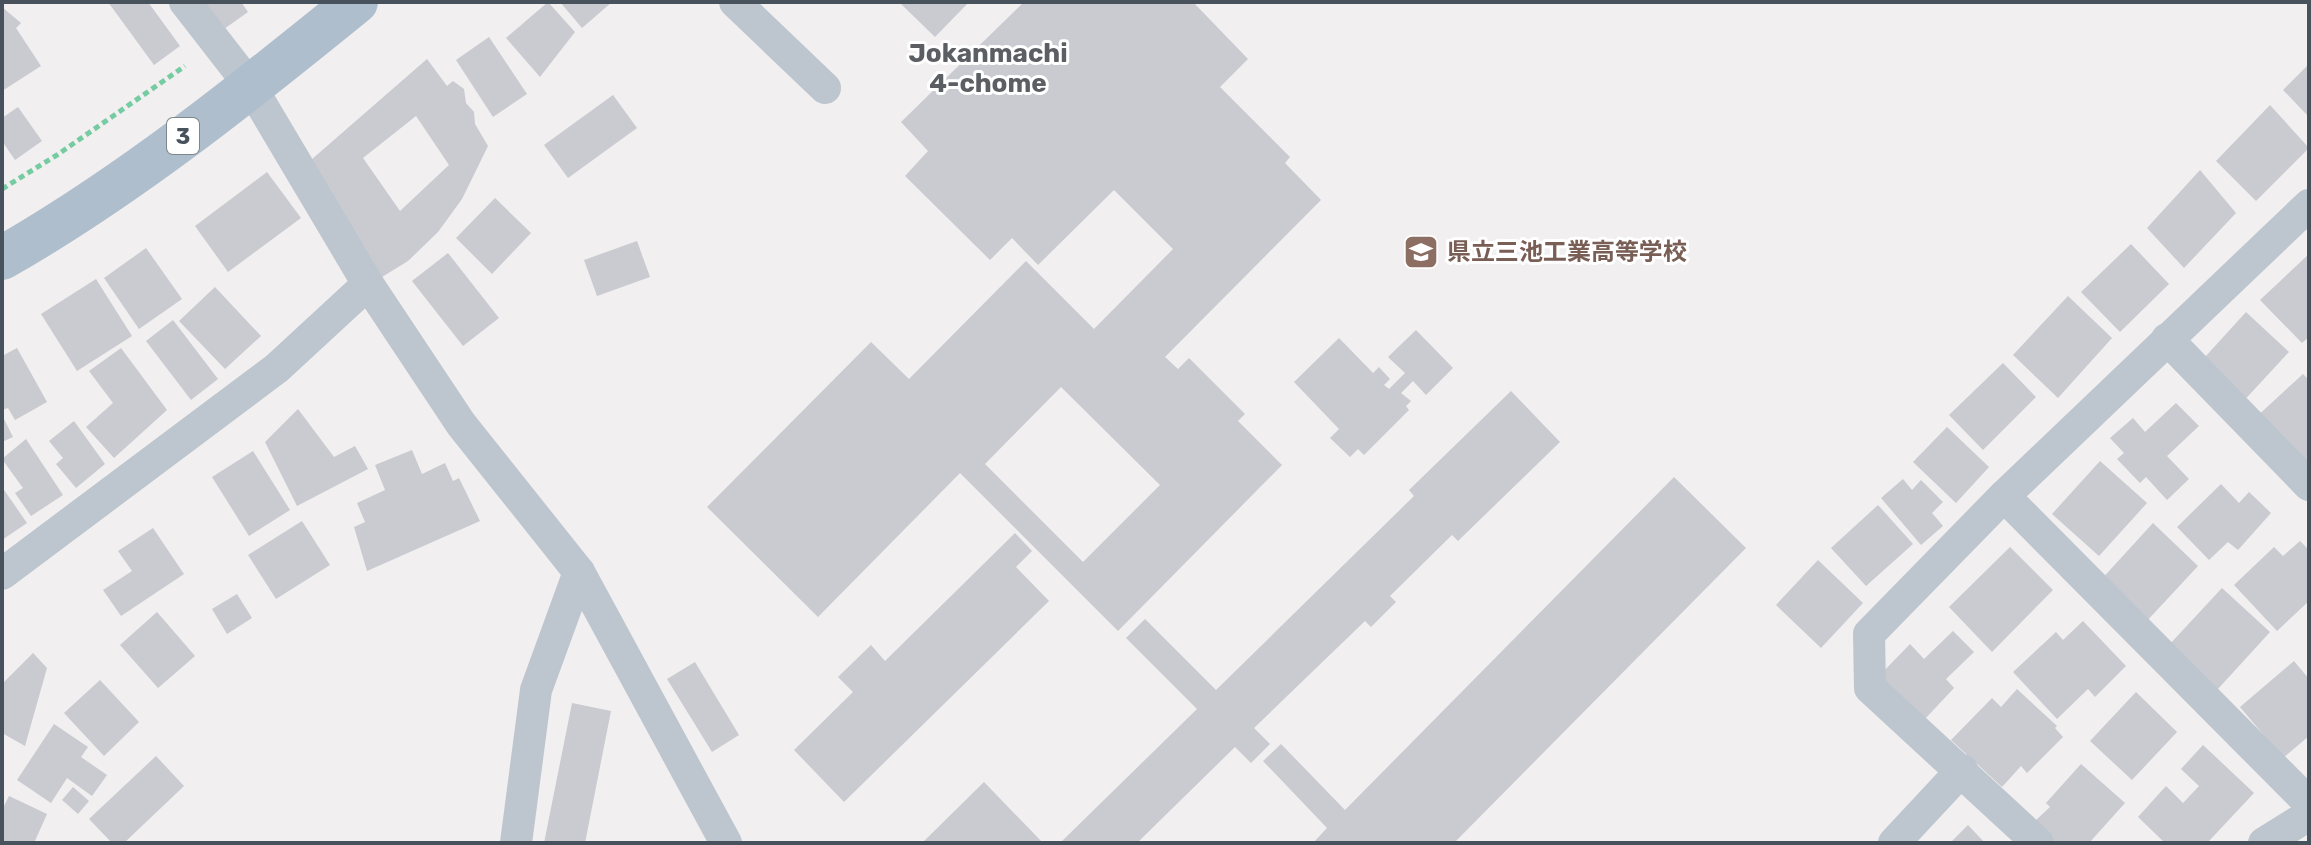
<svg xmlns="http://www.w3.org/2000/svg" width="2311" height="845" font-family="Rubik,'Noto Sans JP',sans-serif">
	<rect width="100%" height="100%" fill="#f1efef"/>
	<g fill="#c9cbd1" fill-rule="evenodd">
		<path d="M108 2H148L180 46 154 65Z"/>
		<path d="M204 2H241L248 12 224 29Z"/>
		<path d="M548 2 575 32 540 77 506 38Z"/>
		<path d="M560 2H612L582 28Z"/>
		<path d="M899 2H969L935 37Z"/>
		<path d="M1024 2H1193L1248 59 1220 87 1290 157 1285 163 1321 200 1165 357 1178 369 1189 358 1245 414 1238 421 1282 465 1118 631 960 473 818 617 707 507 871 342 909 379 1026 261 1094 329 1173 249 1114 190 1038 265 1012 238 990 260 905 176 928 151 901 122ZM1061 387 1160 485 1083 562 985 464Z"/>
		<path d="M2 7 21 23 16 28 41 66 2 91Z"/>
		<path d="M489 37 527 94 493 117 456 60Z"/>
		<path d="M427 59 447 86 453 81 464 89 466 103 474 112 475 124 488 146 462 199 438 232 408 261 382 277 311 160ZM416 116 449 165 400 211 363 158Z"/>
		<path d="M2309 64V117L2283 90Z"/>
		<path d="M613 95 637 128 568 178 544 145Z"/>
		<path d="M2270 105 2309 148 2256 201 2216 161Z"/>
		<path d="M18 107 42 141 15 160 2 141V118Z"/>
		<path d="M2200 170 2236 213 2184 268 2147 228Z"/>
		<path d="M267 172 301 218 228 272 195 226Z"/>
		<path d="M495 198 531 233 492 274 456 238Z"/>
		<path d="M637 241 650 277 597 296 584 260Z"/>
		<path d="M2131 244 2169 284 2120 332 2081 292Z"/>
		<path d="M146 248 182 299 139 329 104 278Z"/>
		<path d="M448 253 499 318 463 346 412 281Z"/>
		<path d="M2309 254V337L2302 343 2260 300Z"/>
		<path d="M96 279 132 336 77 371 41 314Z"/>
		<path d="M215 287 261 336 225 369 179 321Z"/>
		<path d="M2068 296 2112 338 2058 398 2013 355Z"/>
		<path d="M2246 312 2289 352 2238 407 2195 368Z"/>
		<path d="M173 320 218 379 191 400 146 341Z"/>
		<path d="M1416 330 1453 368 1426 395 1413 381 1401 393 1411 401 1406 406 1409 410 1364 455 1358 449 1350 457 1330 438 1339 429 1294 382 1339 338 1373 373 1379 367 1390 379 1384 385 1389 389 1405 373 1388 357Z"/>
		<path d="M17 348 47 402 15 420 8 408 2 410V356Z"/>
		<path d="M121 348 167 410 114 458 86 427 113 403 89 371Z"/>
		<path d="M2003 363 2036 397 1983 450 1949 415Z"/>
		<path d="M2303 374 2309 380V462L2301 469 2254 419Z"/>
		<path d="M1511 391 1560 442 1458 541 1452 535 1390 596 1396 602 1371 627 1365 621 1254 728 1270 744 1251 763 1235 747 1137 843H1060L1197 709 1126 638 1145 619 1216 690 1414 496 1409 490Z"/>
		<path d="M2176 403 2199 426 2167 456 2189 479 2167 500 2146 477 2140 483 2117 459 2124 453 2110 438 2133 418 2145 432Z"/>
		<path d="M298 409 334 457 355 446 368 469 297 506 265 442Z"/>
		<path d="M2 415 13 437 2 442Z"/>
		<path d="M74 421 105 464 76 488 56 464 63 458 49 441Z"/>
		<path d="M1947 427 1989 467 1956 503 1913 462Z"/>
		<path d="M26 439 63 495 31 516 15 493 23 488 2 459Z"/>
		<path d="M412 450 422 474 445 463 453 481 459 478 480 521 367 571 354 527 365 522 357 503 385 490 375 465Z"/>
		<path d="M253 451 290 510 249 536 212 477Z"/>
		<path d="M2100 461 2147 503 2099 556 2052 514Z"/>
		<path d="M1674 477 1746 548 1454 843H1313L1327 828 1263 761 1281 744 1345 810Z"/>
		<path d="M1903 479 1912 490 1921 480 1943 502 1932 513 1943 526 1921 545 1881 498Z"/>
		<path d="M2221 484 2239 503 2249 492 2271 513 2238 550 2228 542 2209 560 2177 527Z"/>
		<path d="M2 487 27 523 2 540Z"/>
		<path d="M1878 505 1913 544 1866 586 1831 548Z"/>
		<path d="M302 521 330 565 276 599 248 555Z"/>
		<path d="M2153 523 2198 566 2144 624 2099 582Z"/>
		<path d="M153 528 184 574 121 616 103 590 132 571 118 551Z"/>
		<path d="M1015 533 1032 551 1016 567 1049 601 844 802 794 750 853 692 838 677 871 645 885 661Z"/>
		<path d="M2300 541 2309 550V601L2277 631 2234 585 2274 547 2283 556Z"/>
		<path d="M2010 547 2053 590 1992 652 1949 607Z"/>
		<path d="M1818 560 1863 603 1821 648 1776 605Z"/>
		<path d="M2222 588 2270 632 2217 690 2169 645Z"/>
		<path d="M237 594 252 618 227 634 212 609Z"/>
		<path d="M157 612 195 656 158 688 120 645Z"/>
		<path d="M2083 621 2126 666 2095 697 2088 689 2057 719 2013 672 2056 632 2063 640Z"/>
		<path d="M1953 631 1974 652 1946 679 1954 688 1924 720 1879 676 1910 644 1924 659Z"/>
		<path d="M33 653 47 668 25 746 2 733V684Z"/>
		<path d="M2294 661 2309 679V736L2283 758 2240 707Z"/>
		<path d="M695 662 739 735 712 752 667 679Z"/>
		<path d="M100 680 139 722 104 756 64 713Z"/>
		<path d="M2017 689 2057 726 2055 728 2063 737 2027 773 2021 766 2002 787 1951 740 1992 698 2001 707Z"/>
		<path d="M2136 692 2177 732 2132 780 2090 741Z"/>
		<path d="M572 703 611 711 585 843H544Z"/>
		<path d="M54 724 88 747 81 757 107 775 92 796 67 778 51 803 17 780Z"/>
		<path d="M2203 745 2254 793 2209 841 2165 843 2138 817 2166 786 2183 803 2199 786 2181 769Z"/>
		<path d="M156 756 184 786 124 843H112L89 819Z"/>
		<path d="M2081 764 2125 803 2089 843H2053L2034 822 2050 807 2046 803Z"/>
		<path d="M984 782 1043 843H922Z"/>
		<path d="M73 787 89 801 78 814 62 800Z"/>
		<path d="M9 796 47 814 34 843H2V810Z"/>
		<path d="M1968 825 1985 843H1950Z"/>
	</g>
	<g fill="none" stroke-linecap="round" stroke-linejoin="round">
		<path stroke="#76cca2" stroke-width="5" stroke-dasharray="6 4" stroke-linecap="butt" d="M2 189 57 155 185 66"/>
		<g stroke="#bdc6ce" stroke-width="32">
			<path d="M185 2 251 87 368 284 461 424 579 572 726 843"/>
			<path d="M735 2 825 88"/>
			<path d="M2167 339 2309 485"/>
			<path d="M2004 496 2309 803"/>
			<path d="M2 574 277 368 368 284"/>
			<path d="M516 843 536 690 579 572"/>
			<path d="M1894 843 1962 770"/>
			<path d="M2038 843 1870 688 1869 634 2004 496 2309 205"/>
			<path d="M2264 843 2309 815"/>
		</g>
		<path stroke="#afbecd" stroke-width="44" d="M2 258C128 186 244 93 356 2"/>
	</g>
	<defs>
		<g id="school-square" transform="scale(1.8)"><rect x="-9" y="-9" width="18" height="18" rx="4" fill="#8d6e63" stroke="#fff"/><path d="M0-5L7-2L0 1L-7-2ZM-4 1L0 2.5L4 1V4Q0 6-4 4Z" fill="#fff"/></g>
	</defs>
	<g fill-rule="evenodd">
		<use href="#school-square" x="1421" y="252"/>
	</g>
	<g text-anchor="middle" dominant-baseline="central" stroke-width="6" stroke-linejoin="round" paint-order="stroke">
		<rect fill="#fff" stroke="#7e868d" stroke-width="2" x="167" y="118" width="32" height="36" rx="6"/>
		<g font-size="22" font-weight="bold" fill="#47525c">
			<text x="183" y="136">3</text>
		</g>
		<g font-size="24" font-weight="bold" fill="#785e54" stroke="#fff" text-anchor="start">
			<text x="1447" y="252">県立三池工業高等学校</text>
		</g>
		<g font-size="26" font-weight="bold" fill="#5b5f64" stroke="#fff">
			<text x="988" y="53">Jokanmachi<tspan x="988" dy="30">4-chome</tspan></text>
		</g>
	</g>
	<rect width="2311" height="845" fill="none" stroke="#47525c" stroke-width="8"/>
</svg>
